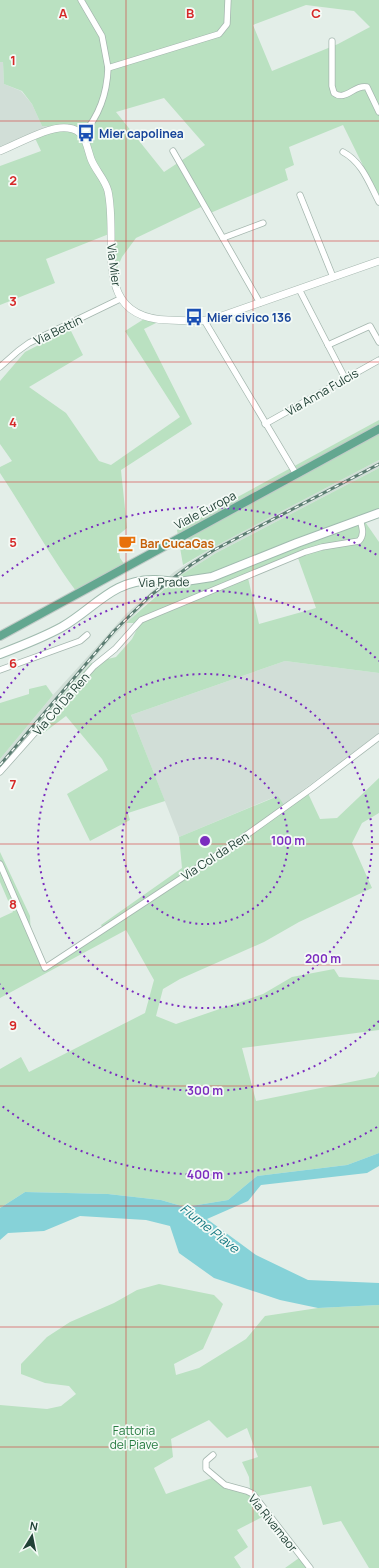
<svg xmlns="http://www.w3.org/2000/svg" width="379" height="1568" font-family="Manrope,sans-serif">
	<rect width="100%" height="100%" fill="#e3eee8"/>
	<g fill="#d1ded7">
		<path d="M0 62H3L4 84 21 91 32 104 42 126 55 127 0 150Z"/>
		<path d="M379 460V468L216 553 178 577 141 608 109 641 0 769V759L53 695 126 614 174 572 212 548Z"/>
		<path d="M285 661 379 673V733L283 805 277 796 179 837 131 715Z"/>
	</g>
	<g fill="#bae1c1" fill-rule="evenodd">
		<path d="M0 0H379V198L343 125 289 147 294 165 285 169 288 180 208 214 203 206 136 238 122 257 115 273 114 232 46 259 55 283 0 305V166L41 151 34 136 54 127 42 126 32 104 22 91 4 84 3 62H0ZM306 5 354 11 370 27 338 44 272 71 253 25ZM164 98 205 145 164 172 116 112Z"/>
		<path d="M166 318 144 329 192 424 121 470 127 528 117 536 120 558 125 565 76 591C48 553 26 512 0 473V467L12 461 0 444V381L25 352 70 329 83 355 29 387 66 413 99 461 111 465 180 417 125 331 144 319Z"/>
		<path d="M379 420V460L212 548 183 565 177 530Z"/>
		<path d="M379 468V510L361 516 379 542V673L285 661 131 715 165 801 128 813 130 820 90 841 67 794 108 770 102 759 66 716 41 735 34 728 91 663 116 657 132 639 140 623H126L178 577 216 553ZM298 558 316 608 259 624 248 578Z"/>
		<path d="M46 685 53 695 0 759V703L29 694V689Z"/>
		<path d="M379 778V813L362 823 352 843 372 888 299 922 264 942 180 979 163 989 156 1016 176 1024 263 994 292 977 334 969 339 977 379 980V1030L242 1048 256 1101 375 1077 379 1071V1153L347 1165 257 1176 228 1200 185 1207 161 1200 108 1194 25 1192 0 1208V1069L21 1057 29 1072 145 1013 154 980 126 930 0 998V918L13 912 0 882V852L30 916 31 941 44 968 104 931 101 925 182 868 179 837 278 796 284 805 306 789 320 819 337 818Z"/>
		<path d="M159 1284 214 1295 223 1304 203 1349 174 1364 176 1375 199 1368 246 1339 265 1316 318 1308 379 1305V1568H369L341 1521 323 1525 311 1486 253 1497 266 1515 237 1530 248 1547 234 1557 241 1568H0V1405L47 1409 61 1406 76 1394 69 1386 45 1383 21 1374V1364L47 1337 70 1322 114 1303 137 1290ZM209 1420 227 1438 247 1428 258 1457 242 1462 249 1477 250 1489 229 1490 212 1478 166 1494 154 1468 173 1457 171 1439Z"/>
		<path d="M299 1558 308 1568H285Z"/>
	</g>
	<path fill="#86d2d8" d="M379 1153V1166L367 1173 261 1185 248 1201 207 1219 256 1255 308 1280 379 1283V1305L318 1308 280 1300 214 1278 179 1253 170 1226 146 1220 80 1216 44 1231 8 1233 0 1240V1208L25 1192 108 1194 161 1200 185 1207 228 1200 257 1176 347 1165Z"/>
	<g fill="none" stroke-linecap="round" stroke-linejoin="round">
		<g stroke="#a5b7af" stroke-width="7">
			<g id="minor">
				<path d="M81 0 102 36 108 68"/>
				<path d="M332 41V86L334 93C345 102 355 84 367 87L379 112"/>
				<path d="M83 134C100 115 107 94 108 68L219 34 227 24 228 0"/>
				<path d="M173 151 260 303"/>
				<path d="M343 152C362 162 369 183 379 202"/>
				<path d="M300 195 333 277"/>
				<path d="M223 238 263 223"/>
				<path d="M299 289 345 378"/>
				<path d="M204 320 296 474"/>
				<path d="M328 345 370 326 379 342"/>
				<path d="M0 367 18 351 29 343 120 299"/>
				<path d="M265 424 379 360"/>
				<path d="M0 670 80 641 87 635"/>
				<path d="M0 772 94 666 115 649 141 620 305 552 322 547 359 541C365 535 362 527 360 519"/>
				<path d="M0 864 45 968 238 841 312 788 379 737"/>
				<path d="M213 1455 206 1461V1469L225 1485 247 1491 253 1494 310 1568"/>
			</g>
		</g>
		<g stroke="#a5b7af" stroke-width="8">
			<path id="tertiary" d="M0 151C18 144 50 125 68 128 86 130 86 145 91 159 95 170 105 179 108 191 119 241 90 318 168 320 183 321 198 322 213 319L379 261"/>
		</g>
		<g stroke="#a0bbaf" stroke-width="10">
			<g id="secondary">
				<path d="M179 582 212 577 297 543 379 513"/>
				<path d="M0 654C21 646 42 638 62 627 95 608 113 579 155 580"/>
			</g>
		</g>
		<g stroke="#c1cac7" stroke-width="10">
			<path id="primary" d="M0 636 379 429"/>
		</g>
		<use href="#minor" stroke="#fff" stroke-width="5.5"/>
		<use href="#tertiary" stroke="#fff" stroke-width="7"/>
		<use href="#secondary" stroke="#fff" stroke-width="8"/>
		<use href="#primary" stroke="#63a790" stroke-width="8"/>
		<g stroke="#5b7c71" stroke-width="3">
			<path id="rail" d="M0 765 114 631 151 595 192 564 214 550 379 464"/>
		</g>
		<use href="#rail" stroke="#f4faf6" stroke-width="1.5" stroke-dasharray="4.5" stroke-linecap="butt"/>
		<g stroke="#a0bbaf" stroke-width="10" stroke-linecap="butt">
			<path id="secondary-bridge" d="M155 580 179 582"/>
		</g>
		<use href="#secondary-bridge" stroke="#fff" stroke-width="8"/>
	</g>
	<path fill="none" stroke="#d62828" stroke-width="1" stroke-opacity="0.55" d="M126 0V1568M253 0V1568M0 121H379M0 241H379M0 362H379M0 482H379M0 603H379M0 724H379M0 844H379M0 965H379M0 1086H379M0 1206H379M0 1327H379M0 1447H379"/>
	<g fill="none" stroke="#7b2cbf" stroke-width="2" stroke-dasharray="2 4">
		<circle cx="205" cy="841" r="83"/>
		<circle cx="205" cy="841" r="167"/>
		<path d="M379 1021A250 250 0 0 1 0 984M0 698A250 250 0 0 1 379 661"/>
		<path d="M377 1127A334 334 0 0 1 2 1106M2 576A334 334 0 0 1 377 555"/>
	</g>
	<defs>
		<g id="bus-bare" transform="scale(1.38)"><path d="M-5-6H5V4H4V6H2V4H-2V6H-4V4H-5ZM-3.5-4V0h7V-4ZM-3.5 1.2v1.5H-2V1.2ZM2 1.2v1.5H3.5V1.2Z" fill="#1a4fb4" stroke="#f4faf6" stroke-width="2.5" paint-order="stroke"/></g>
		<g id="cafe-bare" transform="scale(1.38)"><path d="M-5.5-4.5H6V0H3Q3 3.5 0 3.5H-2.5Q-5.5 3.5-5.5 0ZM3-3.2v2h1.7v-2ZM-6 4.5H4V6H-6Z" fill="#e8710a" stroke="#f4faf6" stroke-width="2.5" paint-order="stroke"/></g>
	</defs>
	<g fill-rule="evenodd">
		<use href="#bus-bare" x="86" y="133"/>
		<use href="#bus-bare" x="194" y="317"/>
		<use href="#cafe-bare" x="127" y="543"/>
	</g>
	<g text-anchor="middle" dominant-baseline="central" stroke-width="3.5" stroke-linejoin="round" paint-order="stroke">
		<g font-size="12" font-weight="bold" fill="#164399" stroke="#f4faf6" text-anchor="start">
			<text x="99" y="133">Mier capolinea</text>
			<text x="207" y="317">Mier civico 136</text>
		</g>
		<g font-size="12" fill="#214136" stroke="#f4faf6">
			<text transform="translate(114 265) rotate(83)">Via Mier</text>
			<text transform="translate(58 330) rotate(-26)">Via Bettin</text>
			<text transform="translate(322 392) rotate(-30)">Via Anna Fulcis</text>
			<text transform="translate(205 510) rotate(-28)">Viale Europa</text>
			<text transform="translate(164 582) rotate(-1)">Via Prade</text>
			<text transform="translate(61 704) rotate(-49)">Via Col Da Ren</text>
			<text transform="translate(215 856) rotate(-33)">Via Col da Ren</text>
			<text transform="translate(273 1523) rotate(51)">Via Rivamaor</text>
		</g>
		<g font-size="12" font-weight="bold" fill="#c56008" stroke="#f4faf6" text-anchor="start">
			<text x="140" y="543">Bar CucaGas</text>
		</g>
		<g font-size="12" fill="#277c41" stroke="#f4faf6">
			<text x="134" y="1430">Fattoria<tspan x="134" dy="14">del Piave</tspan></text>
		</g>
		<g font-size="13" font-style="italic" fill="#157a83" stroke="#f4faf6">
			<text transform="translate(210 1228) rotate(38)">Fiume Piave</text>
		</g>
	</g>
	<g font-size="13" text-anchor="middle" font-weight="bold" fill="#d62828" stroke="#f4faf6" stroke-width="3.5" stroke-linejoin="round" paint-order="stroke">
		<text x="63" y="18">A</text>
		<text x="190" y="18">B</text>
		<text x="316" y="18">C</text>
		<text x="13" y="65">1</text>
		<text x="13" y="185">2</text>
		<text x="13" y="306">3</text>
		<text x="13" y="427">4</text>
		<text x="13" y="547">5</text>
		<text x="13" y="668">6</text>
		<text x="13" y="789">7</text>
		<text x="13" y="909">8</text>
		<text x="13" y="1030">9</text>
	</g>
	<circle cx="205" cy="841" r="6" fill="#7b2cbf" stroke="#f4faf6" stroke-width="2"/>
	<g font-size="12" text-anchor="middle" font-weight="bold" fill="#7b2cbf" stroke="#f4faf6" stroke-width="3.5" stroke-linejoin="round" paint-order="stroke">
		<text x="288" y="845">100 m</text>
		<text x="323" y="963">200 m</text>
		<text x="205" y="1095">300 m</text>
		<text x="205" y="1179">400 m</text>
	</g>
	<g transform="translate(32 1536) rotate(10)" stroke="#f4faf6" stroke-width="3" paint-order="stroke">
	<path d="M0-3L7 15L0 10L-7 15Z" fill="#214136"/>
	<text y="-6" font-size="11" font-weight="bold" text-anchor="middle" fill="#214136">N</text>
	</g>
</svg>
